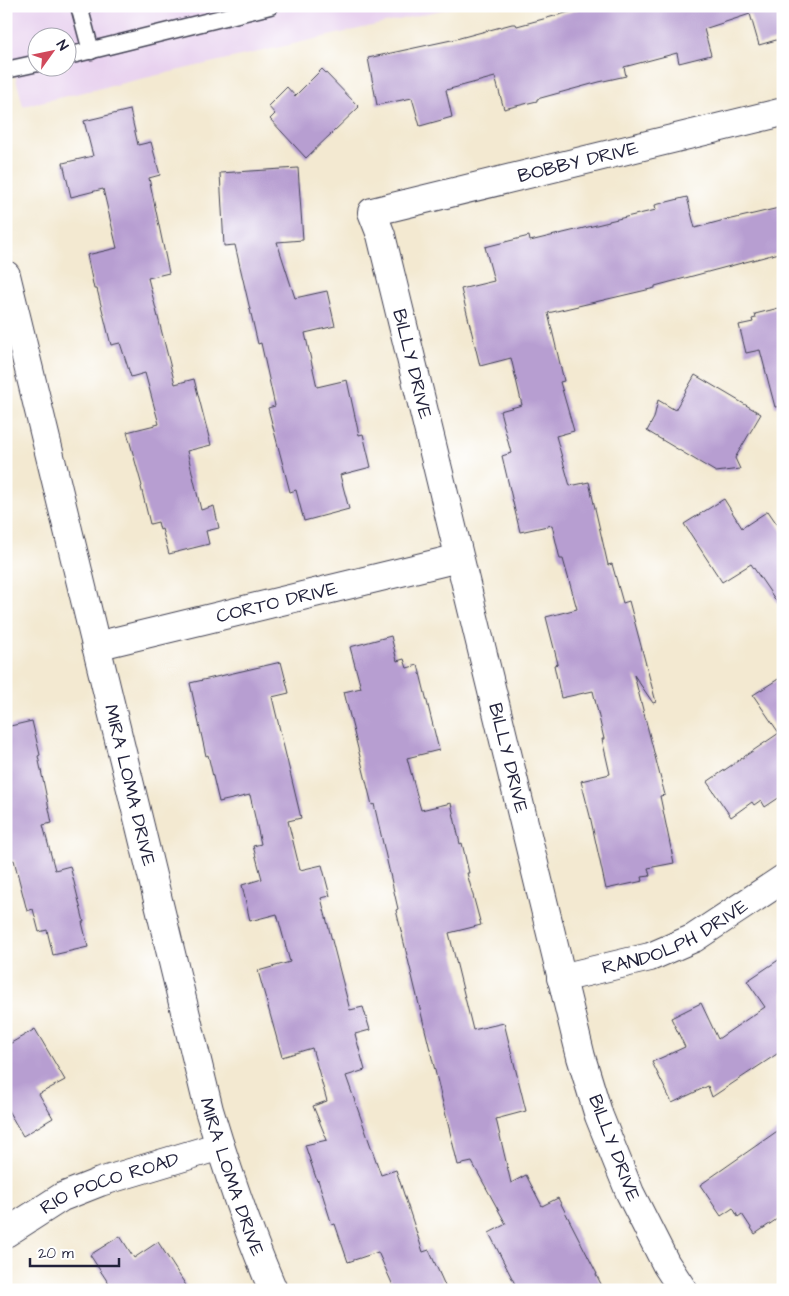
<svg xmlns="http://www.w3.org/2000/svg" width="789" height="1296" font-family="'Architects Daughter',sans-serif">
	<rect width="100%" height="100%" fill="#fff"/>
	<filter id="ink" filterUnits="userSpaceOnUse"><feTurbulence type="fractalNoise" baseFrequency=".02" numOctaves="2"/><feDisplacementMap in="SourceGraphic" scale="10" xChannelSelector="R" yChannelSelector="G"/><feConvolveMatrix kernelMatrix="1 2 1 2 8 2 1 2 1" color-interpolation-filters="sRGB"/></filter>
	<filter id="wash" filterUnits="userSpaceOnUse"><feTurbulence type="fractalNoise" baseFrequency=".0096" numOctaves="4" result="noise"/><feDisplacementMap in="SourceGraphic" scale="20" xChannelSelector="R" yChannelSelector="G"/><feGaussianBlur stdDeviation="1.12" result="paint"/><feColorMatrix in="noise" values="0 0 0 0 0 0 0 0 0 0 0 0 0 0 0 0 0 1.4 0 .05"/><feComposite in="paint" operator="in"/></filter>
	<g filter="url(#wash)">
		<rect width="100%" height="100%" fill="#f3e9d1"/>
		<path fill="#e8d2ef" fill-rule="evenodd" d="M6 6H459L23 106 6 39ZM38 38H68V68H38Z"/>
		<g id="blocks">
			<g fill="#b79ed1">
				<path d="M577 6H783V38L759 45 750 14 704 29 711 55 679 63 677 53 624 67 626 76 599 82 537 99V101L504 109 495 77 446 90 452 117 420 126 412 98 377 105 368 58 456 39 512 24H516L517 26 577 10Z"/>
				<path d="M322 69 359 107 306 158 270 119 275 114 268 106 287 87 295 96Z"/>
				<path d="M130 110 138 145 151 142 160 175 149 178 169 273 148 278 175 384 194 379 211 445 187 451 201 510 214 506 219 528 206 531 209 544 169 554 162 529 160 530 158 522 150 524 141 487 142 486 127 432 159 424 145 373 131 377 120 343 111 345 97 289H94L87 255 117 248 103 189 71 197 63 163 93 156 84 121Z"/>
				<path d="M298 168 303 240 277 242 295 298 327 291 335 326 305 333 317 387 347 380 359 435 363 434 371 467 340 475 349 509 304 521 296 490 290 492 268 408 275 406 261 343 258 344 235 245 224 246 220 173Z"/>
				<path d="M687 197 695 228 728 219V220L783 207V252L655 286V288L548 313 564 381 560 382 574 431 556 436 570 486 589 482 608 565 612 564 623 603 629 601 656 702 653 703 634 675 665 795 660 796 674 863 648 868 650 876 642 877 643 881 606 889 590 816 581 781 610 774 602 739H604L593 691 561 698 554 665 558 664 546 617 577 609 563 559H560L552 525 520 532 502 456 511 453 500 411 522 405 511 358 480 366 461 289 494 281 485 247 529 236 530 241 609 222V221L656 210 655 205Z"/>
				<path d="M783 307V406L775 407 760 350 746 353 739 325 753 322 752 319 756 318 755 314Z"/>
				<path d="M695 375 761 414 735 458 740 469 716 472 647 431 654 418 658 400 675 410Z"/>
				<path d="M724 499 742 528 768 511 783 533V611L751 564 722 582 684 524Z"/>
				<path d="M391 636 397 661 404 659 407 668 418 665 439 750 407 758 421 810 451 803 460 844 462 843 469 873H467L481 925 449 933 473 1030 504 1023 526 1111 496 1119 511 1183 526 1175 542 1206 558 1198 597 1274H596L604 1290H518L489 1233 506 1224 472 1162 458 1165 396 910 398 909 374 804 372 805 344 692 361 688 350 647Z"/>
				<path d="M281 662 289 693 272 697 301 818 288 821 300 870 322 865 330 896 321 898 350 1010 363 1007 370 1030 355 1034 365 1070 346 1076 381 1175 396 1170 423 1252 429 1250 447 1290H395L378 1252 348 1262 335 1224 332 1225 318 1180 317 1181 305 1145 327 1140 313 1106 327 1101 312 1048 282 1057 258 971 290 962 277 914 250 921 242 885 262 879 253 846 261 844 250 795 219 802 208 755 206 756 190 683Z"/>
				<path d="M783 676V795L765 807 761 800 754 805 752 802 731 817 707 782 779 733 753 695Z"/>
				<path d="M32 721 40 755 38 756 52 823 43 825 55 870 70 866 84 922H82L88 947 53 955 47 930 39 932 33 909 27 911 14 860 6 862V727Z"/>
				<path d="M783 957V1050L712 1097 708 1086 672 1103 652 1062 685 1047 671 1018 701 1003 718 1039 765 1007 747 981Z"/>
				<path d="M35 1029 65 1080 39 1094 53 1118 23 1136 6 1107V1046Z"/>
				<path d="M783 1127V1215L755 1234 742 1214 738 1217 733 1208 721 1216 700 1185Z"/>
				<path d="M120 1236 134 1258 158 1242 189 1290H113L90 1255Z"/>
			</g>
		</g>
	</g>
	<g filter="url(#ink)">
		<use href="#blocks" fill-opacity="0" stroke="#414052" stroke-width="1"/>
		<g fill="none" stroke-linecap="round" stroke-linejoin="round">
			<g stroke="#414052" stroke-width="19">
				<g id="lane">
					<path d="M79 6 91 51"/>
					<path d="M68 56 270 6"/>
					<path d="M6 70 38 63"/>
				</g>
			</g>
			<g stroke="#414052" stroke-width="30">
				<g id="street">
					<path id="s1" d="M96 646 459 558"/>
					<path id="s2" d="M561 978 650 957 694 938 783 879"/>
					<path id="s3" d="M6 1233 62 1197 100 1182 220 1146"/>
					<path id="s4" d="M683 1290 666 1264 630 1193 599 1116 581 1057 381 235 372 212 783 112"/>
				</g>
			</g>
			<g stroke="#414052" stroke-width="30">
				<g id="secondary">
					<path id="s5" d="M6 275 209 1110C227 1170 248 1231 273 1290"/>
				</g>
			</g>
			<use href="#lane" stroke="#fff" stroke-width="16"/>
			<use href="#street" stroke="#fff" stroke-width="28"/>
			<use href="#secondary" stroke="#fff" stroke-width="28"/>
		</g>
	</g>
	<g text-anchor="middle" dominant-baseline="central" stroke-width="4" stroke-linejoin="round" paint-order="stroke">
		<g font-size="19" fill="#22223b" stroke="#fff">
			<text stroke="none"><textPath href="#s4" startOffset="1338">BOBBY DRIVE</textPath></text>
			<text transform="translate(412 364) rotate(76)">BILLY DRIVE</text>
			<text stroke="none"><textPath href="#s1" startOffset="186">CORTO DRIVE</textPath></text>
			<text transform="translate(508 758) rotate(76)">BILLY DRIVE</text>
			<text stroke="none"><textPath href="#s5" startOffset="525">MIRA LOMA DRIVE</textPath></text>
			<text stroke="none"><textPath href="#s2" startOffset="122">RANDOLPH DRIVE</textPath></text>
			<text transform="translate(614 1148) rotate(69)">BILLY DRIVE</text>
			<text stroke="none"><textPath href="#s5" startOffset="930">MIRA LOMA DRIVE</textPath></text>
			<text stroke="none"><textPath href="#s3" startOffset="116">RIO POCO ROAD</textPath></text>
		</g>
	</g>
	<rect width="789" height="1296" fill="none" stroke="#fff" stroke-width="25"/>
	<g transform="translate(52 52) rotate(57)"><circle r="24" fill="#ffffff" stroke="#a7a7b1"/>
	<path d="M0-4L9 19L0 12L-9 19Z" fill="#d1495b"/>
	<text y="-8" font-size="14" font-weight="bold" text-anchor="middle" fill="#22223b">N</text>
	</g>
	<path d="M30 1258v8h89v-8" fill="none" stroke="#22223b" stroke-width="2.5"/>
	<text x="38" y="1258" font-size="15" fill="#22223b" stroke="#ffffff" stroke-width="4" paint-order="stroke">20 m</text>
</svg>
